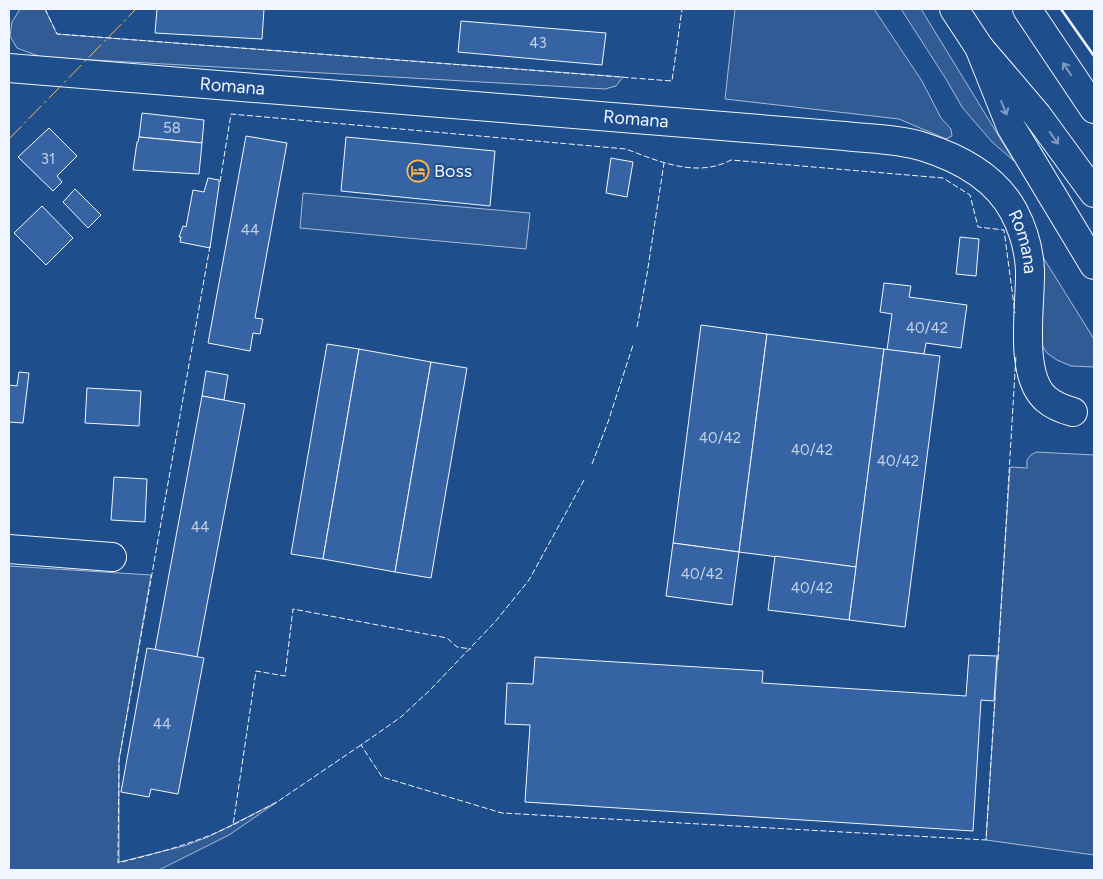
<svg xmlns="http://www.w3.org/2000/svg" width="1103" height="879" font-family="Figtree,sans-serif">
	<rect width="100%" height="100%" fill="#1f4e8c"/>
	<g fill="#305b95" stroke="#a8bbd7">
		<path d="M20 9H45L57 34 623 77 616 86 605 89 41 57 17 48 10 36 12 22Z"/>
		<path d="M735 9H874L922 81 941 118 951 129 952 136 946 139 899 119 725 99Z"/>
		<path d="M901 9H921L1014 161 992 142 962 107 946 79Z"/>
		<path d="M303 193 530 213 526 249 300 228Z"/>
		<path d="M1041 254 1094 339V367L1071 366 1057 360 1047 353 1041 344Z"/>
		<path d="M1036 452 1094 455V855L986 840 1010 467 1027 468V460L1031 455Z"/>
		<path d="M9 566 151 575 119 760V862L184 846 208 837 277 802 229 835 159 870H9Z"/>
	</g>
	<g fill="#3563a3" stroke="#f2f6ff">
		<path d="M157 9H264L262 39 155 33Z"/>
		<path d="M461 21 606 33 602 65 458 52Z"/>
		<path d="M142 113 204 120 202 143 139 137Z"/>
		<path d="M49 128 77 156 57 176 62 182 53 191 18 157Z"/>
		<path d="M246 136 287 143 255 318 263 319 260 334 253 333 250 351 208 343Z"/>
		<path d="M139 137 202 143 199 174 133 170 137 142H138Z"/>
		<path d="M346 137 495 151 490 206 341 191Z"/>
		<path d="M611 158 633 162 627 197 606 193Z"/>
		<path d="M208 178 219 180V185L210 248 180 242 181 237H179L183 226 186 227 193 190 204 192Z"/>
		<path d="M75 189 101 215 88 228 63 202Z"/>
		<path d="M42 206 73 238 46 265 14 233Z"/>
		<path d="M960 237 979 239 976 276 956 274Z"/>
		<path d="M884 283 911 286 909 297 967 305 961 348 926 343 924 354 887 350 892 314 880 312Z"/>
		<path d="M701 325 767 334 739 552 673 543Z"/>
		<path d="M767 334 884 349 856 567 739 552Z"/>
		<path d="M327 344 359 349 323 559 291 554Z"/>
		<path d="M359 349 431 362 395 572 323 559Z"/>
		<path d="M884 349 940 356 905 627 849 620Z"/>
		<path d="M431 362 467 368 431 578 395 572Z"/>
		<path d="M206 371 228 375 224 400 202 396Z"/>
		<path d="M19 372 29 373 23 423 9 422V385L17 386Z"/>
		<path d="M87 388 141 391 139 426 85 423Z"/>
		<path d="M202 396 245 404 197 657 155 650Z"/>
		<path d="M114 477 147 479 145 522 111 520Z"/>
		<path d="M673 543 739 552 732 605 666 596Z"/>
		<path d="M775 556 856 567 849 620 768 610Z"/>
		<path d="M147 648 204 658 178 794 151 789 149 797 121 792Z"/>
		<path d="M969 655 997 656 994 701 981 700 973 831 525 802 530 725 505 724 507 683 533 684 535 657 763 671 762 683 966 696Z"/>
	</g>
	<g fill="none" stroke-linecap="round" stroke-linejoin="round">
		<g stroke="#f2f6ff" stroke-width="30">
			<g id="minor">
				<path id="s1" d="M9 68 845 136C871 139 899 139 924 147 959 158 996 178 1014 212 1023 229 1029 251 1030 270 1031 304 1018 375 1046 399 1054 406 1062 409 1073 412"/>
				<path d="M9 549 112 557"/>
			</g>
		</g>
		<g stroke="#f2f6ff" stroke-width="30">
			<g id="major">
				<path d="M954 9 979 47 1037 115 1094 193"/>
				<path d="M1027 9 1094 109"/>
				<path d="M979 47 1011 127 1094 265"/>
			</g>
		</g>
		<use href="#minor" stroke="#1f4e8c" stroke-width="28"/>
		<use href="#major" stroke="#1f4e8c" stroke-width="28"/>
		<g stroke="#f2f6ff" stroke-width="1" stroke-dasharray="6 2.5" stroke-linecap="butt">
			<path d="M45 9 57 34 672 81 682 9"/>
			<path d="M220 182 231 114 626 149C660 162 697 178 731 160L943 178 970 195 978 227 1004 230 1015 313"/>
			<path d="M210 246 119 760 118 863C158 853 196 843 233 825"/>
			<path d="M637 327 647 274 664 163"/>
			<path d="M592 464 608 422 633 345"/>
			<path d="M584 480 529 580 495 622 430 690 401 717 361 745 382 777 502 813 986 840 995 697"/>
			<path d="M998 660 1016 355"/>
			<path d="M361 745 277 802 233 825 256 671 285 676 293 609 447 638 457 647 471 649"/>
		</g>
		<path stroke="#f2f6ff" stroke-width="2.5" d="M1061 9 1094 56"/>
		<path stroke="#ffb74d" stroke-width="1" stroke-dasharray="18 4 2.5 4" stroke-linecap="butt" d="M9 139 136 9"/>
	</g>
	<defs><path id="oneway-shaft" d="M-6 0H5M1.5-3L5.5 0L1.5 3" fill="none" stroke-width="1.6" stroke-linecap="round" stroke-linejoin="round" transform="scale(1.25)"/></defs>
	<g stroke="#7e9ac0">
		<use href="#oneway-shaft" transform="translate(1067 69) rotate(-124)"/>
		<use href="#oneway-shaft" transform="translate(1004 108) rotate(68)"/>
		<use href="#oneway-shaft" transform="translate(1054 138) rotate(54)"/>
	</g>
	<defs>
		<g id="hotel-ring" transform="scale(1.125)"><circle r="9.5" fill="#1f4e8c" stroke="#ffb74d" stroke-width="1.5"/><path d="M-6-4.5h1.5V1H6V5H4.5V3h-9V5H-6ZM-4 0a1.8 1.8 0 1 1 3.6 0ZM.5 0V-2.5h3Q6-2.5 6 0Z" fill="#ffb74d"/></g>
	</defs>
	<g fill-rule="evenodd">
		<use href="#hotel-ring" x="418" y="171"/>
	</g>
	<g text-anchor="middle" dominant-baseline="central" stroke-width="4" stroke-linejoin="round" paint-order="stroke">
		<g font-size="15" fill="#c3d1e8">
			<text x="538" y="43">43</text>
			<text x="172" y="128">58</text>
			<text x="48" y="159">31</text>
			<text x="250" y="230">44</text>
			<text x="927" y="328">40/42</text>
			<text x="720" y="438">40/42</text>
			<text x="812" y="450">40/42</text>
			<text x="898" y="461">40/42</text>
			<text x="200" y="527">44</text>
			<text x="702" y="574">40/42</text>
			<text x="812" y="588">40/42</text>
			<text x="162" y="724">44</text>
		</g>
		<g font-size="18" fill="#f2f6ff" stroke="#1f4e8c">
			<text stroke="none"><textPath href="#s1" startOffset="224">Romana</textPath></text>
			<text stroke="none"><textPath href="#s1" startOffset="629">Romana</textPath></text>
			<text stroke="none"><textPath href="#s1" startOffset="1064">Romana</textPath></text>
		</g>
		<g font-size="18" fill="#f2f6ff" stroke="#1f4e8c" text-anchor="start">
			<text x="434" y="171">Boss</text>
		</g>
	</g>
	<rect width="1103" height="879" fill="none" stroke="#f2f6ff" stroke-width="20"/>
</svg>
